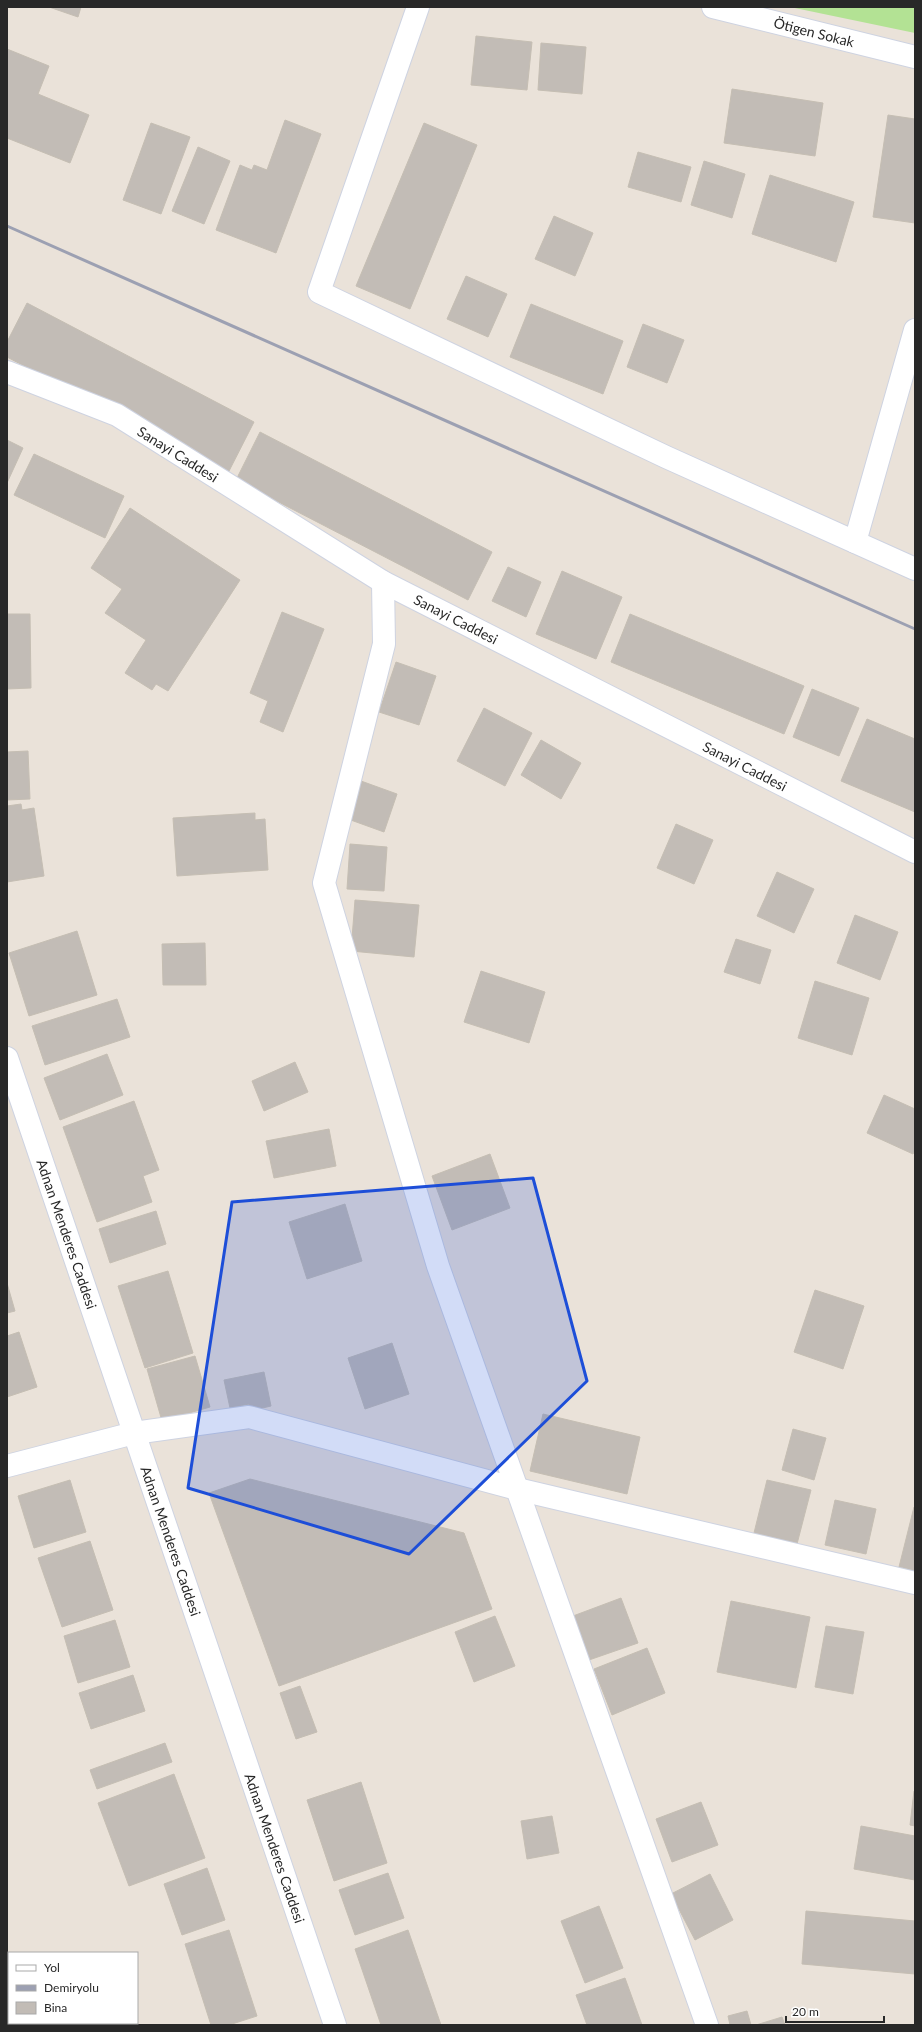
<svg xmlns="http://www.w3.org/2000/svg" width="922" height="2032" font-family="Lato,sans-serif">
	<rect width="100%" height="100%" fill="#eae2d9"/>
	<path fill="#b3e294" d="M790 7H915V33Z"/>
	<g fill="#c2bcb6" stroke="#c5beb3">
		<path d="M49 7H81L78 17Z"/>
		<path d="M476 36 532 42 527 90 471 85Z"/>
		<path d="M541 43 586 47 582 94 538 90Z"/>
		<path d="M7 49 49 66 38 94 89 115 70 163 7 138Z"/>
		<path d="M732 89 823 103 815 156 724 143Z"/>
		<path d="M888 115 915 119V223L873 217Z"/>
		<path d="M285 120 321 134 276 253 216 230 240 165 252 170 254 165 267 170Z"/>
		<path d="M151 123 190 137 161 214 123 200Z"/>
		<path d="M424 123 477 145 410 309 356 286Z"/>
		<path d="M198 147 230 161 204 224 172 211Z"/>
		<path d="M638 152 691 167 681 202 628 187Z"/>
		<path d="M704 161 745 174 732 218 691 205Z"/>
		<path d="M770 175 854 202 836 262 752 234Z"/>
		<path d="M554 216 593 233 575 276 535 259Z"/>
		<path d="M466 276 507 294 488 337 447 319Z"/>
		<path d="M27 303 254 422 228 473 7 357V342Z"/>
		<path d="M531 304 623 341 603 394 510 357Z"/>
		<path d="M643 324 684 340 667 383 627 367Z"/>
		<path d="M260 432 492 552 468 600 236 480Z"/>
		<path d="M7 440 23 448 7 483Z"/>
		<path d="M34 454 124 496 105 538 14 495Z"/>
		<path d="M130 508 240 580 168 691 156 684 152 690 125 673 146 640 105 613 122 589 91 568Z"/>
		<path d="M508 567 541 582 526 617 492 601Z"/>
		<path d="M562 571 622 597 596 659 536 634Z"/>
		<path d="M282 612 324 629 283 732 260 722 268 701 250 693Z"/>
		<path d="M7 614H30L31 688 7 689Z"/>
		<path d="M630 614 804 686 784 734 611 662Z"/>
		<path d="M396 662 436 676 419 725 379 712Z"/>
		<path d="M812 689 859 708 839 756 793 737Z"/>
		<path d="M484 708 532 733 505 786 457 761Z"/>
		<path d="M867 719 915 739V812L841 781Z"/>
		<path d="M541 740 581 763 561 799 521 775Z"/>
		<path d="M28 751 30 799 7 800V752Z"/>
		<path d="M361 781 397 794 384 832 348 819Z"/>
		<path d="M21 804 22 810 34 808 44 876 7 882V806Z"/>
		<path d="M255 813V820L265 819 268 870 177 876 173 818Z"/>
		<path d="M676 824 713 840 694 884 657 868Z"/>
		<path d="M350 844 387 847 384 891 347 889Z"/>
		<path d="M777 872 814 889 794 933 757 916Z"/>
		<path d="M355 900 419 905 414 957 351 951Z"/>
		<path d="M855 915 898 932 880 980 837 963Z"/>
		<path d="M77 931 97 995 29 1016 9 953Z"/>
		<path d="M736 939 771 950 760 984 724 972Z"/>
		<path d="M205 943 206 985H163L162 944Z"/>
		<path d="M481 971 545 992 529 1043 464 1022Z"/>
		<path d="M815 981 869 998 852 1055 798 1038Z"/>
		<path d="M117 999 130 1037 45 1065 32 1026Z"/>
		<path d="M107 1054 123 1095 60 1120 44 1078Z"/>
		<path d="M295 1062 308 1092 264 1111 252 1081Z"/>
		<path d="M884 1095 915 1109V1150L913 1154 867 1133Z"/>
		<path d="M134 1101 159 1170 143 1176 152 1202 97 1222 63 1127Z"/>
		<path d="M329 1129 336 1166 274 1178 266 1141Z"/>
		<path d="M490 1154 510 1208 452 1230 432 1176Z"/>
		<path d="M345 1204 362 1261 307 1279 289 1222Z"/>
		<path d="M156 1211 166 1244 110 1263 99 1229Z"/>
		<path d="M168 1271 193 1353 145 1368 118 1286Z"/>
		<path d="M7 1283 15 1311 7 1313Z"/>
		<path d="M815 1290 864 1306 843 1369 794 1352Z"/>
		<path d="M19 1332 37 1387 7 1397V1336Z"/>
		<path d="M392 1343 409 1394 365 1409 348 1358Z"/>
		<path d="M195 1356 210 1407 162 1421 147 1369Z"/>
		<path d="M264 1372 271 1406 250 1411 249 1404 230 1408 224 1380Z"/>
		<path d="M543 1414 640 1437 627 1494 530 1471Z"/>
		<path d="M793 1429 826 1438 814 1480 782 1470Z"/>
		<path d="M250 1479 464 1533 492 1609 279 1686 209 1493Z"/>
		<path d="M70 1480 86 1532 34 1548 18 1496Z"/>
		<path d="M767 1480 811 1490 797 1544 754 1533Z"/>
		<path d="M835 1500 876 1509 866 1554 825 1545Z"/>
		<path d="M914 1507H915V1571L899 1567Z"/>
		<path d="M90 1541 113 1610 62 1627 38 1558Z"/>
		<path d="M621 1598 638 1643 589 1660 573 1616Z"/>
		<path d="M731 1601 810 1617 796 1688 717 1672Z"/>
		<path d="M495 1616 515 1666 474 1682 455 1632Z"/>
		<path d="M115 1620 130 1667 78 1683 64 1636Z"/>
		<path d="M826 1626 864 1632 853 1694 815 1687Z"/>
		<path d="M647 1648 665 1693 612 1715 594 1669Z"/>
		<path d="M133 1675 145 1711 91 1729 79 1693Z"/>
		<path d="M300 1686 317 1732 296 1739 280 1693Z"/>
		<path d="M165 1743 172 1762 97 1789 90 1770Z"/>
		<path d="M174 1774 205 1858 129 1886 98 1803Z"/>
		<path d="M361 1782 387 1863 334 1881 307 1800Z"/>
		<path d="M914 1791H915V1826L910 1825Z"/>
		<path d="M701 1802 718 1845 672 1862 656 1819Z"/>
		<path d="M552 1816 559 1853 527 1859 521 1821Z"/>
		<path d="M861 1826 915 1836V1880L854 1869Z"/>
		<path d="M207 1868 225 1920 182 1935 164 1884Z"/>
		<path d="M388 1873 404 1918 355 1935 339 1890Z"/>
		<path d="M710 1874 733 1920 695 1940 671 1894Z"/>
		<path d="M599 1906 623 1968 585 1983 561 1921Z"/>
		<path d="M806 1911 915 1921V1974L802 1964Z"/>
		<path d="M229 1930 257 2016 229 2025H211L185 1944Z"/>
		<path d="M408 1930 441 2025H381L355 1949Z"/>
		<path d="M625 1978 642 2025H587L576 1995Z"/>
		<path d="M747 2011 751 2025H730L728 2016Z"/>
		<path d="M782 2017 785 2025H756Z"/>
	</g>
	<g fill="none" stroke-linecap="round" stroke-linejoin="round">
		<g stroke="#ced3e1" stroke-width="24">
			<g id="street">
				<path d="M418 7 319 292 666 457 915 569"/>
				<path d="M713 7 915 57"/>
				<path d="M7 372 117 415 383 582 915 852"/>
				<path d="M855 542 915 330"/>
				<path d="M383 582 384 644 324 883 438 1266 707 2025"/>
				<path d="M7 1466 134 1433 249 1417 517 1489 915 1583"/>
			</g>
		</g>
		<g stroke="#ced3e1" stroke-width="24">
			<path id="secondary" d="M7 1058 335 2025"/>
		</g>
		<use href="#street" stroke="#fff" stroke-width="22"/>
		<use href="#secondary" stroke="#fff" stroke-width="22"/>
		<path stroke="#9ca0b2" stroke-width="3" d="M7 226 915 629"/>
	</g>
	<path fill="#1d4ed8" fill-opacity="0.2" stroke="#1d4ed8" stroke-width="3" stroke-linejoin="round" d="M533 1178 587 1381 409 1554 188 1488 232 1202Z"/>
	<g text-anchor="middle" dominant-baseline="central" stroke-width="4" stroke-linejoin="round" paint-order="stroke">
		<g font-size="14" fill="#282828" stroke="#fff">
			<text transform="translate(814 32) rotate(14)">Ötigen Sokak</text>
			<text transform="translate(178 454) rotate(32)">Sanayi Caddesi</text>
			<text transform="translate(456 619) rotate(27)">Sanayi Caddesi</text>
			<text transform="translate(745 766) rotate(27)">Sanayi Caddesi</text>
			<text transform="translate(67 1234) rotate(71)">Adnan Menderes Caddesi</text>
			<text transform="translate(171 1541) rotate(71)">Adnan Menderes Caddesi</text>
			<text transform="translate(275 1848) rotate(71)">Adnan Menderes Caddesi</text>
		</g>
	</g>
	<rect width="922" height="2032" fill="none" stroke="#282828" stroke-width="16"/>
	<rect x="8" y="1952" width="130" height="72" fill="#ffffff" stroke="#a9a9a9"/>
	<rect x="16" y="1965" width="20" height="6" fill="#ffffff" stroke="#a9a9a9"/>
	<text x="44" y="1972" font-size="12" fill="#282828">Yol</text>
	<rect x="16" y="1985" width="20" height="6" fill="#9ca0b2" stroke="#a9a9a9"/>
	<text x="44" y="1992" font-size="12" fill="#282828">Demiryolu</text>
	<rect x="16" y="2002" width="20" height="12" fill="#c2bcb6" stroke="#a9a9a9"/>
	<text x="44" y="2012" font-size="12" fill="#282828">Bina</text>
	<path d="M786 2016v6h98v-6" fill="none" stroke="#282828" stroke-width="2"/>
	<text x="792" y="2016" font-size="12" fill="#282828" stroke="#ffffff" stroke-width="3" paint-order="stroke">20 m</text>
</svg>
